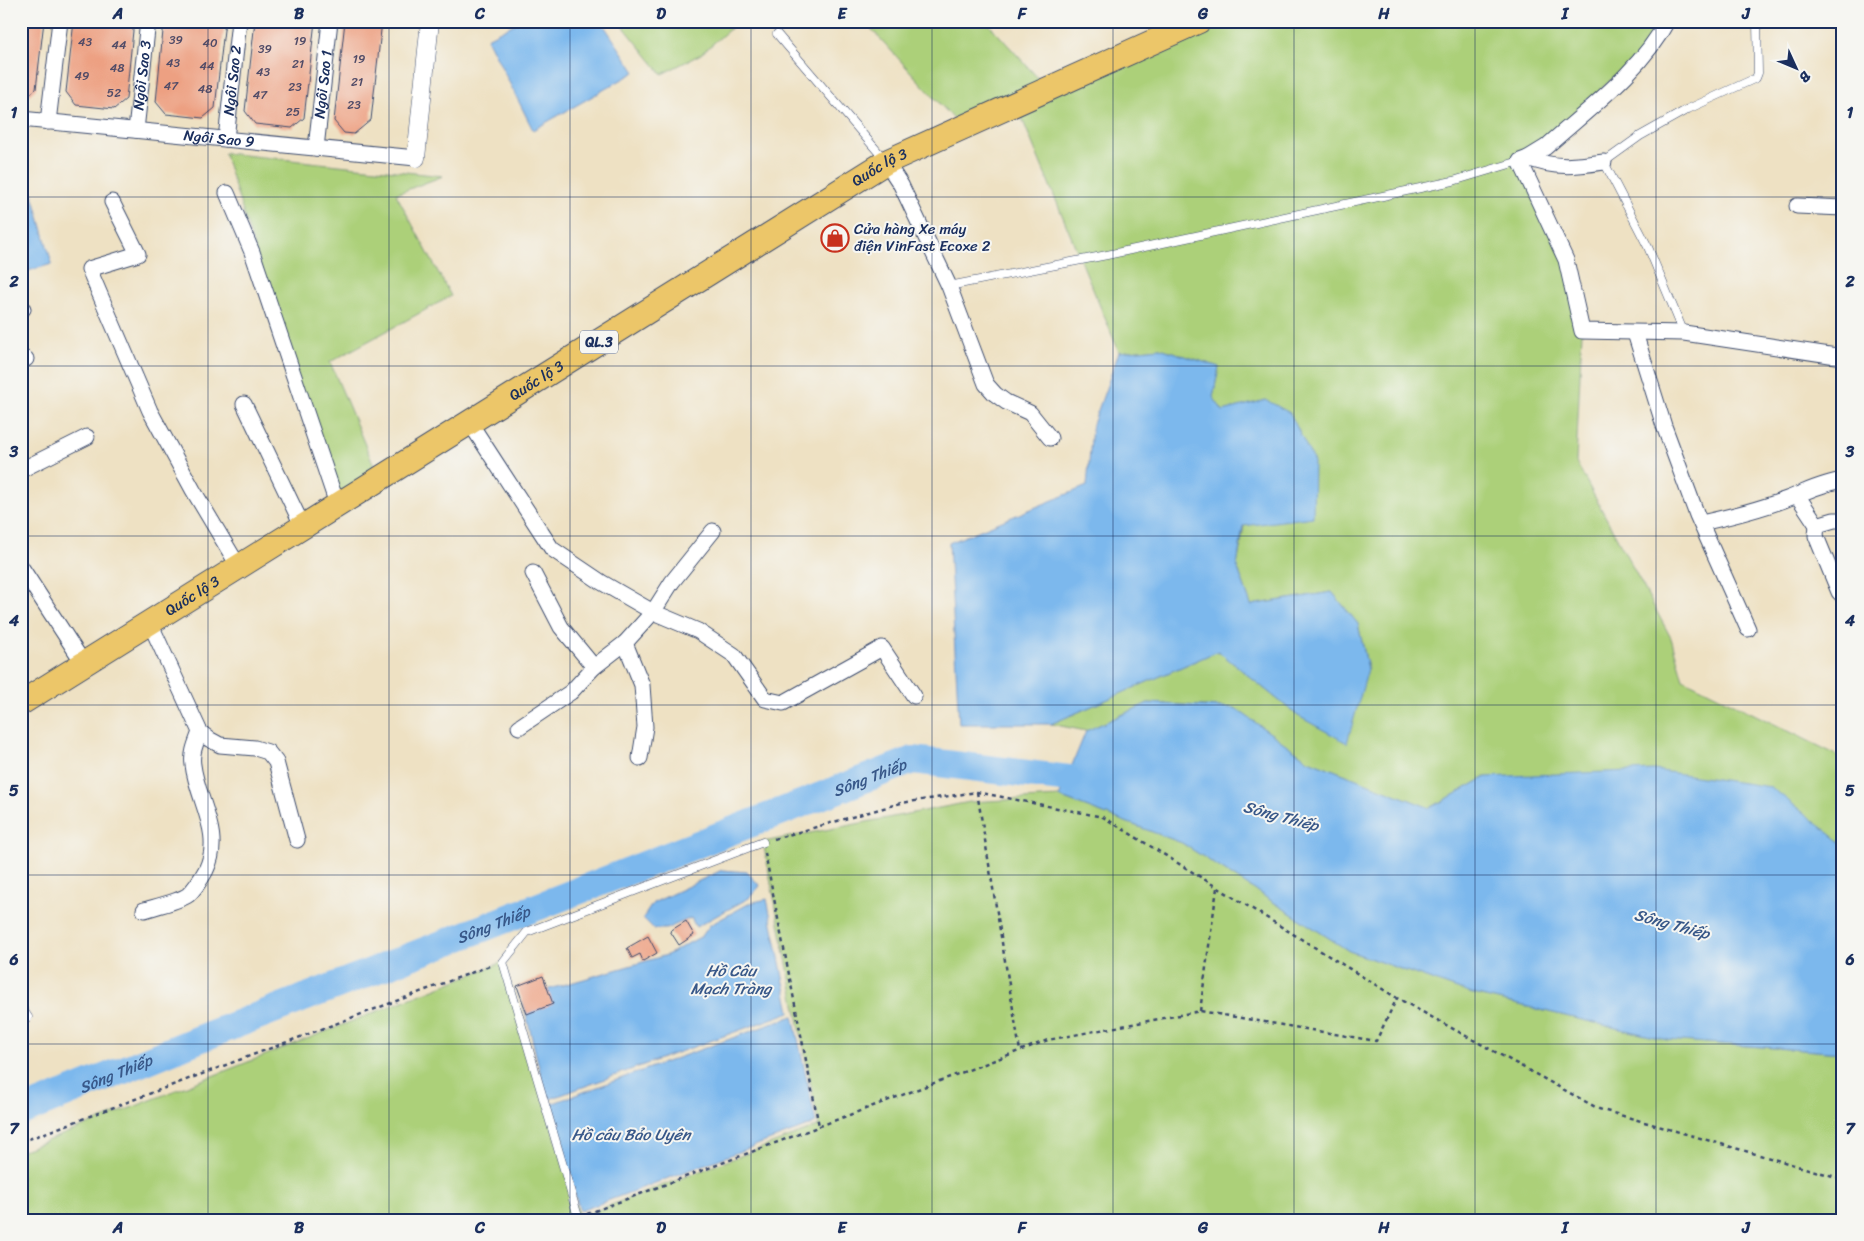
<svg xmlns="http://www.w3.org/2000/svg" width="1864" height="1241" font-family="Sriracha,sans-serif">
	<rect width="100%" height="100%" fill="#f6f6f2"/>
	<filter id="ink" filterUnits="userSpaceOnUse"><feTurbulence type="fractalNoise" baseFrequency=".02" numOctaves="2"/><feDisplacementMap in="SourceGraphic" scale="10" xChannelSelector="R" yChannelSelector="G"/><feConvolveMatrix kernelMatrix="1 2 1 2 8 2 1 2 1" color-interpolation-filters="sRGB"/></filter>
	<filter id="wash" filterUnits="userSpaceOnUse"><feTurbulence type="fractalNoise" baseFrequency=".0096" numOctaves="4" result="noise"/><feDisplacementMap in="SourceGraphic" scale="20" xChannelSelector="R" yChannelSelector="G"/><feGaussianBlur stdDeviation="1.12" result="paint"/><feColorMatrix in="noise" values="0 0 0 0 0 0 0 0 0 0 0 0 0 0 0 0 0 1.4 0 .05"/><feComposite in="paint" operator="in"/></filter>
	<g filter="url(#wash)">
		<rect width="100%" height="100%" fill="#eee1c3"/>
		<g fill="#acd079" stroke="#64806c">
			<path d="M619 21H739L701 54 662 74Z"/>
			<path d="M864 21H986L1048 89 1199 21H1669L1658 38 1520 161 1566 260 1582 331 1576 462 1671 638 1683 679 1843 758V844L1486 777 1430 808 1308 760 1235 708 1148 703 1086 731 1051 724 1218 651 1298 716 1368 669 1358 624 1332 592 1251 605 1237 566 1266 400 1223 411 1213 397 1219 367 1160 348 1119 352 1016 104 962 128Z"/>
			<path d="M224 153 443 176 396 194 451 296 330 362 379 478 337 504Z"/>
			<path d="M1059 797 1182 843 1349 951 1469 993 1667 1040 1843 1053V1220H21V1151L503 962 579 1217 819 1126 763 842 970 802Z"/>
		</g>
		<g fill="#7bb8ed" stroke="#4b74a6">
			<path d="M520 21H601L635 72 533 130 487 38Z"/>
			<path d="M21 175 29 180 52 264 21 273Z"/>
			<path d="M1160 348 1219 367 1213 397 1223 411 1266 400 1290 413 1314 462 1313 517 1243 526 1237 566 1251 605 1332 592 1358 624 1368 669 1347 743 1298 716 1218 651 1051 724H959L949 543 1087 486 1092 427 1119 352Z"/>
			<path d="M1148 703 1235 708 1308 760 1430 808 1486 777 1654 770 1771 787 1843 844V1053L1667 1040 1469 993 1349 951 1182 843 1059 797 1086 731Z"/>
			<path d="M722 870 747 872 760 886 749 898 696 927 691 918 666 929H654L643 918 653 903Z"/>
			<path d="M767 899 790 1012 547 1100 522 997 667 955 702 936 710 925 750 903Z"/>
			<path d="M793 1016 816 1123 580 1211 548 1105Z"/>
		</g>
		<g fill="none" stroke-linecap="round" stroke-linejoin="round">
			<path stroke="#7bb8ed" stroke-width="28" id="s1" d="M21 1112 204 1037 913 760 1103 783"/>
		</g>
		<g id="blocks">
			<g fill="#eda082">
				<path d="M21 21H44L36 89 21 102Z"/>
				<path d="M74 21H134L126 99 114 109 76 105 66 92Z"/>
				<path d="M164 21H225L215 108 203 118 166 114 156 102Z"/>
				<path d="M255 21H315L304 118 292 128 255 124 245 111Z"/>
				<path d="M345 21H382L371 120 354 134 344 133 334 121Z"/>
				<path d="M686 921 694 935 679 945 670 931Z"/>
				<path d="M648 936 657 953 643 961 640 954 632 958 627 948Z"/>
				<path d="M543 976 553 1004 527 1014 517 986Z"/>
			</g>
		</g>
	</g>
	<g filter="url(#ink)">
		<use href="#blocks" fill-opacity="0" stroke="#3b4a6d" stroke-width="1"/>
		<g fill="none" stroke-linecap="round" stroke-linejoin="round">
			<g stroke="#3b4a6d" stroke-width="9">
				<g id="service">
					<path d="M777 34 885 160"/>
					<path d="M949 286 1107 255 1453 181 1520 161"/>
					<path d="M1684 333 1648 247 1604 162 1640 136 1688 109 1756 78 1758 73 1757 21"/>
					<path d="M21 1007 28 1017 21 1020"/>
					<path d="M579 1220 503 962 527 932 763 842"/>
				</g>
			</g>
			<g stroke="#3b4a6d" stroke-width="17">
				<g id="minor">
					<path d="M1667 21C1641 71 1588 109 1546 147L1528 158 1520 161 1566 260 1582 331 1684 333 1843 357"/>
					<path id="s2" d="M21 119 416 158"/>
					<path d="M48 122 60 21"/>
					<path id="s3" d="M136 130 148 21"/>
					<path id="s4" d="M226 139 239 21"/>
					<path id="s5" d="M316 148 330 21"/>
					<path d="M1528 158C1555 169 1576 166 1604 162"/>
					<path d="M886 162 901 185 949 286 986 384 995 394 1006 402 1030 413 1050 438"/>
					<path d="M227 193 252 252 337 504"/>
					<path d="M112 202 138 254 89 269 150 411 193 490 239 567"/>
					<path d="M1797 206 1843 208"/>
					<path d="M21 308 23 309"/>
					<path d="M1635 333 1664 426 1697 515 1748 629"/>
					<path d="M21 361 26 359"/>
					<path d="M244 404 303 527"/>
					<path d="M470 423 552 549 601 582 653 612 698 631 734 655 765 699 783 703 882 648 914 696"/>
					<path d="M21 470 87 437"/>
					<path d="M1797 495 1817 525 1834 520H1843"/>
					<path d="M1701 523C1729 517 1757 510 1784 500 1804 493 1822 483 1843 480"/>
					<path d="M1817 525 1816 536 1839 592 1843 596"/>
					<path d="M21 567 84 664"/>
					<path d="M533 573 561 627 594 667 625 643 653 612 672 582 713 531"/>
					<path d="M150 623 200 732 209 739 220 745 255 748 268 752 276 762 297 840"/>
					<path d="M625 643 642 685 645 727 640 758"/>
					<path d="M519 727 571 692 594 667"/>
					<path d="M144 910C154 907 180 901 188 895 196 888 201 879 206 870 224 834 197 800 193 765 191 753 196 743 200 732"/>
				</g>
			</g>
			<g stroke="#3b4a6d" stroke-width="19">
				<path id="tertiary" d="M416 158 430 21"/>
			</g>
			<g stroke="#3b4a6d" stroke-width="26">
				<g id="trunk">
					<path id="s6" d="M21 703 886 162 1199 21"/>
				</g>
			</g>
			<g stroke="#3b4a6d" stroke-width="2.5" stroke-dasharray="4 4" stroke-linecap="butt">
				<path d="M977 792 1020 1051"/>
				<path d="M774 839 901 803 977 792 1103 817 1397 998 1599 1109 1843 1179"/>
				<path d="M765 853 819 1126"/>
				<path d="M1200 1011 1217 888"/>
				<path d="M21 1142 492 965"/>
				<path d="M587 1214 1048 1040 1200 1011 1376 1041 1397 998"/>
			</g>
			<use href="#service" stroke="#fff" stroke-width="8"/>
			<use href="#minor" stroke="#fff" stroke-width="15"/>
			<use href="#tertiary" stroke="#fff" stroke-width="18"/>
			<use href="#trunk" stroke="#ecc669" stroke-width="24"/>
		</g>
	</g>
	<path fill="none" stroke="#1b2f5e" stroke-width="1" stroke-opacity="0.55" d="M208 21V1220M389 21V1220M570 21V1220M751 21V1220M932 21V1220M1113 21V1220M1294 21V1220M1475 21V1220M1656 21V1220M21 197H1843M21 366H1843M21 536H1843M21 705H1843M21 875H1843M21 1044H1843"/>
	<defs>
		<g id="shop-ring" transform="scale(1.4375)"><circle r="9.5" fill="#f6f6f2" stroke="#c8321e" stroke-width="1.5"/><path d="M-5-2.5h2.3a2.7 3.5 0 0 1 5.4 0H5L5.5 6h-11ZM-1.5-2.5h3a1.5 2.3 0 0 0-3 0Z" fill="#c8321e"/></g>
	</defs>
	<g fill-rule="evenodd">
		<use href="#shop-ring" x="835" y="238"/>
	</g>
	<g text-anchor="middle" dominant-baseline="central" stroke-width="4" stroke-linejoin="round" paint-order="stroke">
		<g font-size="12" fill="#504b67">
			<text x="176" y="40">39</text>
			<text x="300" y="41">19</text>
			<text x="85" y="42">43</text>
			<text x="210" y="43">40</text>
			<text x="119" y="45">44</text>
			<text x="265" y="49">39</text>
			<text x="359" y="59">19</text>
			<text x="173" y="63">43</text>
			<text x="298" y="64">21</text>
			<text x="207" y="66">44</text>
			<text x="117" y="68">48</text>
			<text x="263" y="72">43</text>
			<text x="82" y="76">49</text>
			<text x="357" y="82">21</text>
			<text x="171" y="86">47</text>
			<text x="295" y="87">23</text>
			<text x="205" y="89">48</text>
			<text x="114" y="93">52</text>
			<text x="260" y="95">47</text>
			<text x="354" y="105">23</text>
			<text x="293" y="112">25</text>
		</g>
		<rect fill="#f6f6f2" stroke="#5d6b8a" stroke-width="1" x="580" y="330.5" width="38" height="23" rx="4"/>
		<g font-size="14" font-weight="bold" fill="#1b2f5e">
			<text x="599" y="342">QL.3</text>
		</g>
		<g font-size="15" fill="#1b2f5e" stroke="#f6f6f2">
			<text stroke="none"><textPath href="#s3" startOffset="55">Ngôi Sao 3</textPath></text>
			<text stroke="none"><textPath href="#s4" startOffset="59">Ngôi Sao 2</textPath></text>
			<text stroke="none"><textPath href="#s5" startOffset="64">Ngôi Sao 1</textPath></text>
			<text stroke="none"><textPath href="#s2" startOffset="199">Ngôi Sao 9</textPath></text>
			<text stroke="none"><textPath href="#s6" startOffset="1012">Quốc lộ 3</textPath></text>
			<text stroke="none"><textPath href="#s6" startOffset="608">Quốc lộ 3</textPath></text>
			<text stroke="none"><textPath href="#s6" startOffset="202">Quốc lộ 3</textPath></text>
		</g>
		<g font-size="15" fill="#1b2f5e" stroke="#f6f6f2" text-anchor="start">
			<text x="854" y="229">Cửa hàng Xe máy<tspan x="854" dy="17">điện VinFast Ecoxe 2</tspan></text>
		</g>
		<g font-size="16" font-style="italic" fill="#385889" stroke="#f6f6f2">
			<text stroke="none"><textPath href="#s1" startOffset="912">Sông Thiếp</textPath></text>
			<text transform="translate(1281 816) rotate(15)">Sông Thiếp</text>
			<text stroke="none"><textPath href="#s1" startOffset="508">Sông Thiếp</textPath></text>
			<text transform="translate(1672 924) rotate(15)">Sông Thiếp</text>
			<text x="731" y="970">Hồ Câu<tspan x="731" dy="18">Mạch Tràng</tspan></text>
			<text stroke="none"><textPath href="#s1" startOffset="102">Sông Thiếp</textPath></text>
			<text x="631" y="1134">Hồ câu Bảo Uyên</text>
		</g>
	</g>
	<rect width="1864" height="1241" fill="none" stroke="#f6f6f2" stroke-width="55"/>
	<g transform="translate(1796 68) rotate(134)" stroke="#f6f6f2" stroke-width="4" paint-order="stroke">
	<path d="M0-4L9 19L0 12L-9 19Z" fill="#1b2f5e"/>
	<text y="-8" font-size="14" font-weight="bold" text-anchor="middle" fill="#1b2f5e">B</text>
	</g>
	<rect x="28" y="28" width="1808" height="1186" fill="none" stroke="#1b2f5e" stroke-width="2"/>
	<g font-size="16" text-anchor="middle" font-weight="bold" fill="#1b2f5e">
		<text x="118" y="19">A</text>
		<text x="299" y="19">B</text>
		<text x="480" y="19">C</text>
		<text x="661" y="19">D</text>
		<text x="842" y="19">E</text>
		<text x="1022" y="19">F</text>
		<text x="1203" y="19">G</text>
		<text x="1384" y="19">H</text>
		<text x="1565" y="19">I</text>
		<text x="1746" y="19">J</text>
		<text x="14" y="118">1</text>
		<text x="1850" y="118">1</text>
		<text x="14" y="287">2</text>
		<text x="1850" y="287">2</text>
		<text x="14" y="457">3</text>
		<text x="1850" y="457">3</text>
		<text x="14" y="626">4</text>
		<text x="1850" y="626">4</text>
		<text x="14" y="796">5</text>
		<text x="1850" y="796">5</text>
		<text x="14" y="965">6</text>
		<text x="1850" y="965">6</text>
		<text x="14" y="1134">7</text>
		<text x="1850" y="1134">7</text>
		<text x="118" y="1233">A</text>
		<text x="299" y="1233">B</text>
		<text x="480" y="1233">C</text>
		<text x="661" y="1233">D</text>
		<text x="842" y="1233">E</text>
		<text x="1022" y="1233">F</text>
		<text x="1203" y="1233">G</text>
		<text x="1384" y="1233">H</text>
		<text x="1565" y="1233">I</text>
		<text x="1746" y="1233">J</text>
	</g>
</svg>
